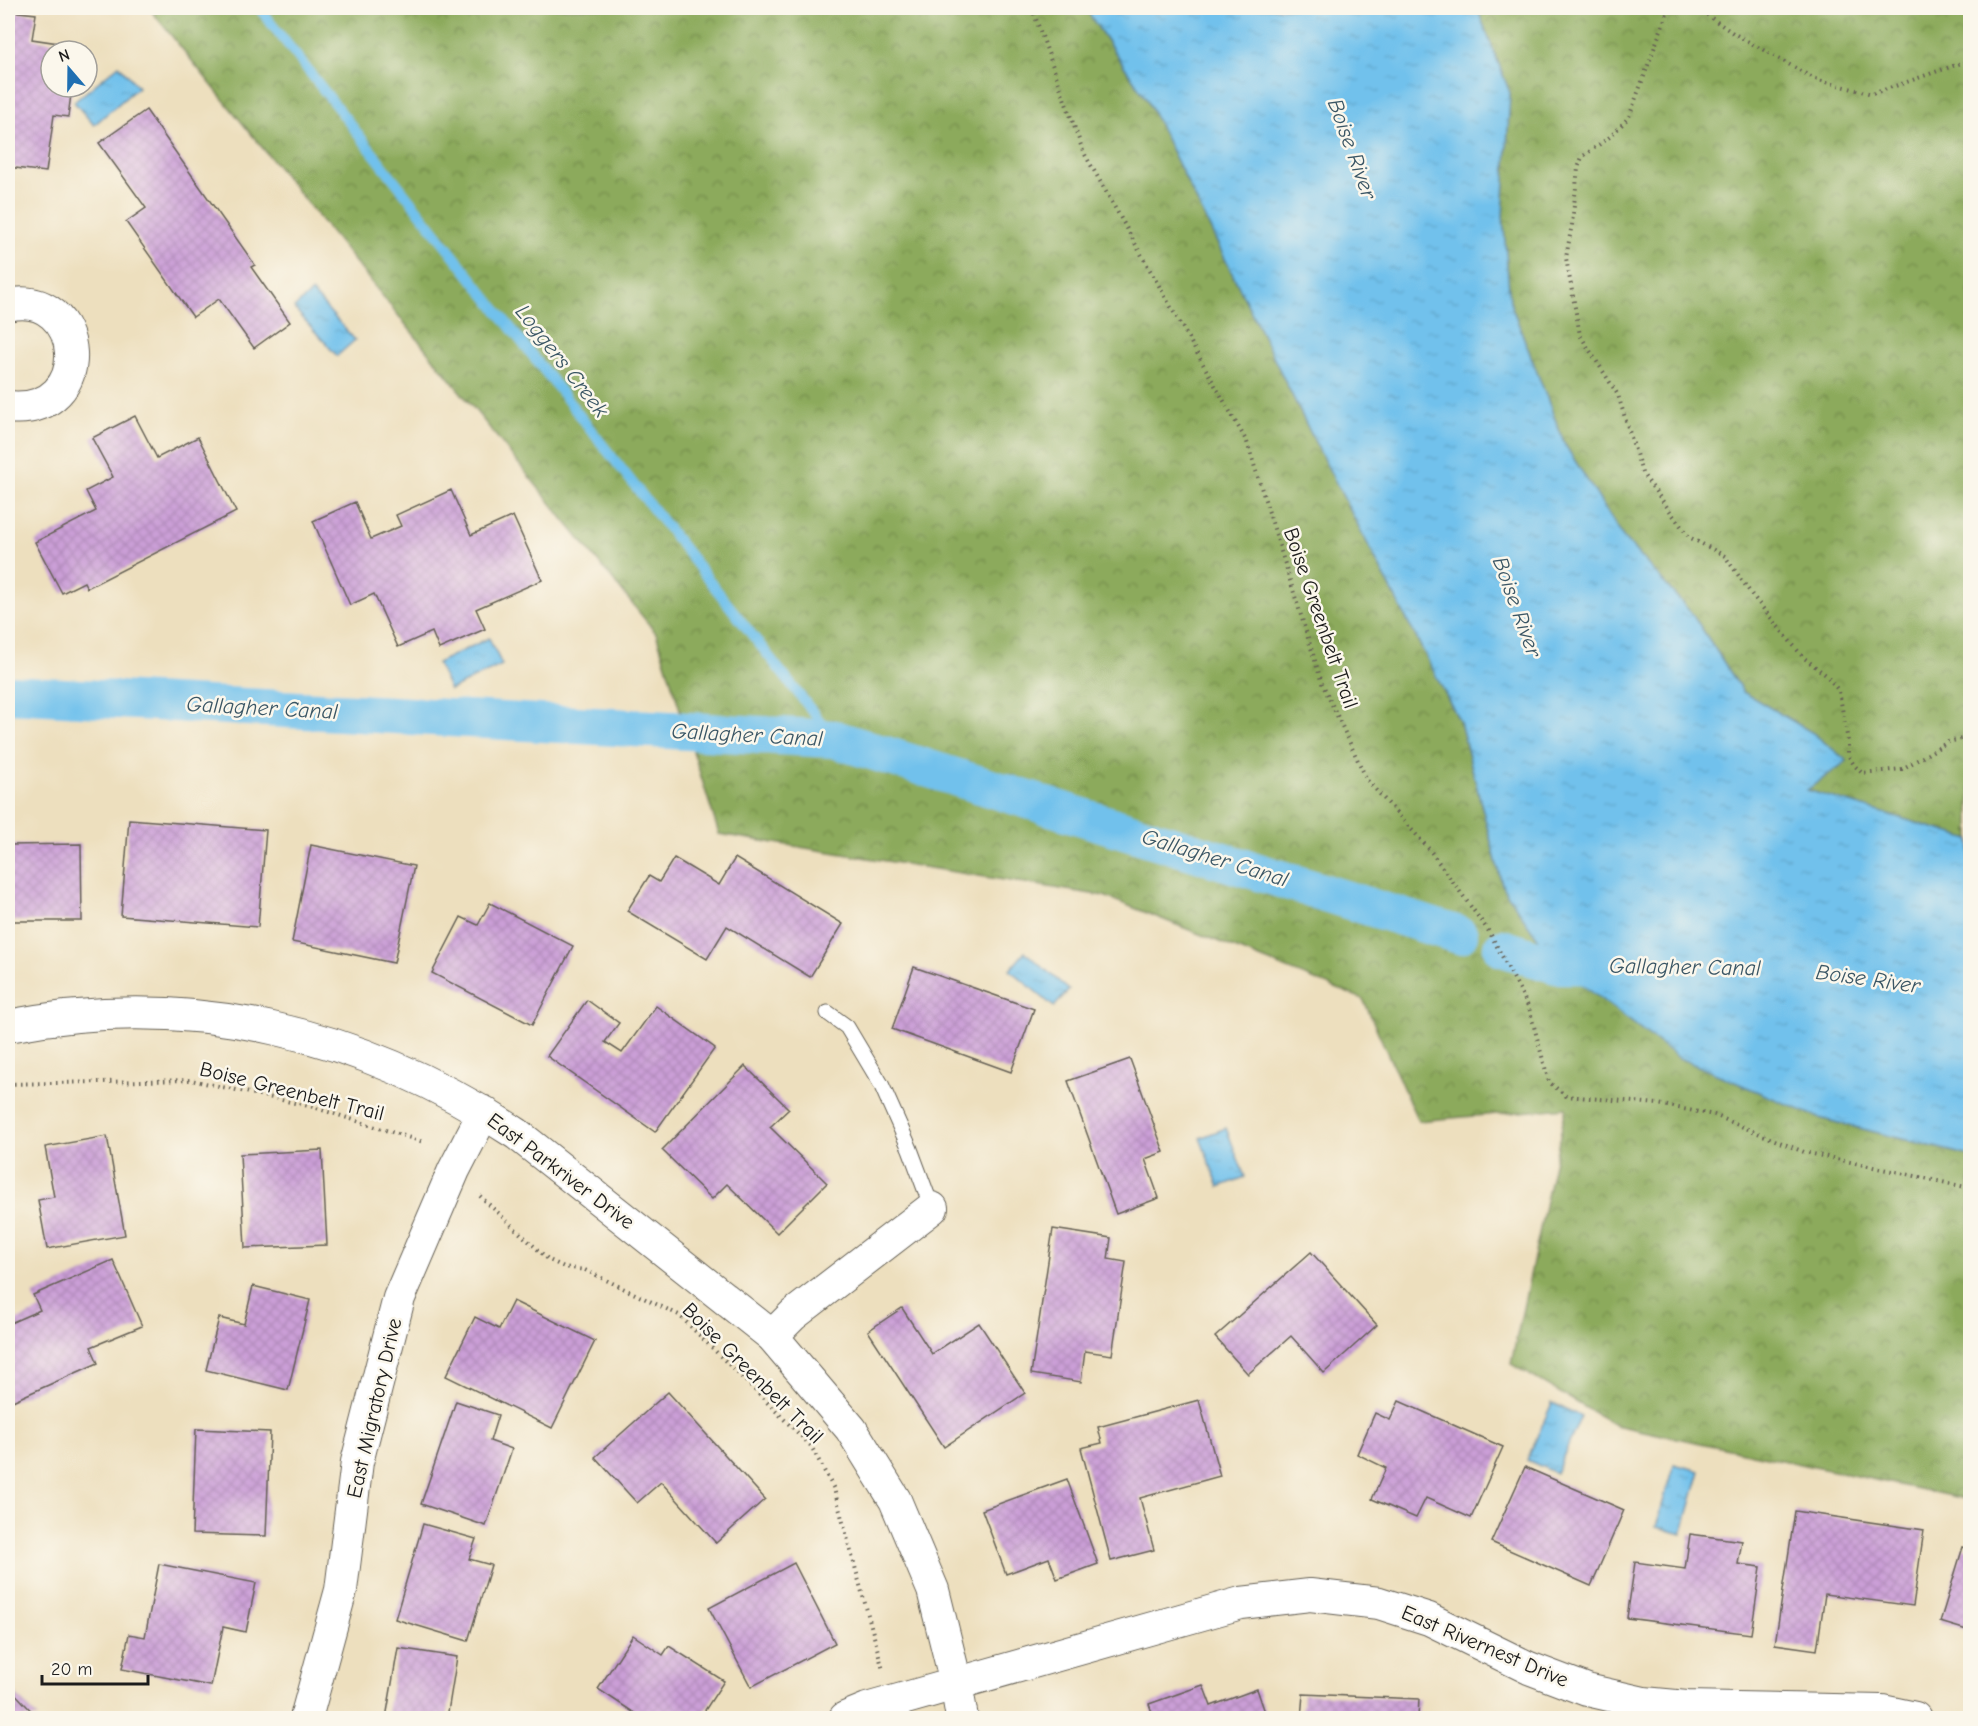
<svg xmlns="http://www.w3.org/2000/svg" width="1978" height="1726" font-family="'Comic Neue',sans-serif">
	<defs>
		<pattern id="forest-crowns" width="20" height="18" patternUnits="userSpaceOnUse" patternTransform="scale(1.5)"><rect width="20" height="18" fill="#8caa5c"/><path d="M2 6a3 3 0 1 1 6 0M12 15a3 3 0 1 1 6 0" fill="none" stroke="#728a4b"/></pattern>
		<pattern id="water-ripples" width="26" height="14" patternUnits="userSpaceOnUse" patternTransform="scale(1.5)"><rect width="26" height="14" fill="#71c1ec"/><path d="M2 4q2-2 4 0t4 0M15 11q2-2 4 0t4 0" fill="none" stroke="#61a5ca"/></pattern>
		<pattern id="building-cross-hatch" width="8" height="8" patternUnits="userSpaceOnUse" patternTransform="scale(1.5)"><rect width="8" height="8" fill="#cb9fd7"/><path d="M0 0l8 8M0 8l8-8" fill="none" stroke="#ae88b8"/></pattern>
	</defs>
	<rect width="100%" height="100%" fill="#fbf7ec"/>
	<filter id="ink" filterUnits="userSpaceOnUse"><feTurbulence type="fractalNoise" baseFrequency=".0167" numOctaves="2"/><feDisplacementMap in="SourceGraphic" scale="12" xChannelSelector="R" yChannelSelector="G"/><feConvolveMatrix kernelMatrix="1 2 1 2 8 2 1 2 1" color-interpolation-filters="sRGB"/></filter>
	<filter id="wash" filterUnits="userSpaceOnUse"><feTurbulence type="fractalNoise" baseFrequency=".008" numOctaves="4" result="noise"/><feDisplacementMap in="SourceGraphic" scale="24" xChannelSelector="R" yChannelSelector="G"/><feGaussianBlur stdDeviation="1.35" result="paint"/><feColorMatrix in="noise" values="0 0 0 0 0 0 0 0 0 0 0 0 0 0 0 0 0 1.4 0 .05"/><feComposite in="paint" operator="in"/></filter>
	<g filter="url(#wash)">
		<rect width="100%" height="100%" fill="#eddfbe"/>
		<g fill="url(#forest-crowns)" stroke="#54633c" stroke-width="1.5">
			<path d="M149 8H1085L1147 100 1320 452 1460 722 1503 888 1819 1118 1970 1156V1500L1615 1425 1511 1364 1566 1108 1418 1121 1363 999 1104 896 719 834 656 633Z"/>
			<path d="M1477 8H1970V839L1806 790 1847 761 1813 733 1743 692 1693 615 1623 537 1565 445 1510 302 1503 216 1510 93Z"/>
		</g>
		<g fill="url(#water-ripples)" stroke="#466e84" stroke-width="1.5">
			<path d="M1085 8H1477L1510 93 1503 216 1510 302 1565 445 1623 537 1693 615 1743 692 1813 733 1847 761 1807 790 1970 839V1156L1819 1118 1679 1058 1556 965 1503 888 1460 722 1320 452 1147 100Z"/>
			<path d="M119 65 138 87 94 125 74 102Z"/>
			<path d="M312 292 355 340 337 356 294 308Z"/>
			<path d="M489 638 502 665 450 690 437 663Z"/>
			<path d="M1025 952 1069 990 1054 1007 1010 970Z"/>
			<path d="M1226 1128 1245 1177 1219 1187 1200 1138Z"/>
			<path d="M1552 1403 1581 1416 1556 1473 1527 1460Z"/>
			<path d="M1674 1464 1700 1471 1682 1534 1656 1527Z"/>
		</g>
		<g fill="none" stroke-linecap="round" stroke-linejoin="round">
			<path stroke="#71c1ec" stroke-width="10" d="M259 8 834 739"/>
			<g stroke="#71c1ec" stroke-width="38">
				<path d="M8 694 834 739 1459 935"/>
				<path d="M1502 948 1556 965 1608 966"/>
			</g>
		</g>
		<g id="blocks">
			<g fill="url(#building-cross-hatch)">
				<path d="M8 8H10V11L36 14 32 39 85 47V51H51V87H72L68 117 54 115 46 172 8 167Z"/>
				<path d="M146 110 255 265 251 267 290 322 254 348 219 299 193 317 126 222 146 208 99 143Z"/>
				<path d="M135 416 157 458 198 437 236 512 87 588 84 582 62 593 35 542 96 511 86 491 113 477 92 438Z"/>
				<path d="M451 490 471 535 513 516 542 580 476 609 485 629 439 649 432 632 398 647 374 594 350 605 313 521 355 502 371 539 401 526 396 515Z"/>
				<path d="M129 819 266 830 258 927 121 916Z"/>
				<path d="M81 844 82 921H8V845Z"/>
				<path d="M311 845 414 866 394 963 292 942Z"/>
				<path d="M674 858 719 885 735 858 843 924 810 977 727 926 707 959 627 911 649 876 659 882Z"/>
				<path d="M490 903 573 946 532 1025 432 973 461 917 478 925Z"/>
				<path d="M914 967 1034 1009 1011 1072 892 1029Z"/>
				<path d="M587 1000 619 1023 605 1042 622 1053 656 1006 715 1048 655 1132 547 1056Z"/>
				<path d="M1130 1059 1164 1152 1145 1159 1159 1198 1116 1214 1068 1081Z"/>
				<path d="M745 1066 789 1109 770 1127 827 1183 777 1233 727 1184 712 1199 662 1150Z"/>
				<path d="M107 1136 125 1235 47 1249 38 1200 54 1197 45 1147Z"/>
				<path d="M322 1150 327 1245 245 1248 240 1154Z"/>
				<path d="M1053 1229 1111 1238 1108 1259 1126 1262 1112 1355 1085 1351 1081 1382 1031 1374Z"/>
				<path d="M1311 1252 1377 1325 1324 1373 1291 1336 1248 1374 1215 1337Z"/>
				<path d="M113 1260 142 1326 91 1347 98 1363 8 1403V1324L40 1310 33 1295Z"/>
				<path d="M253 1286 310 1300 288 1390 206 1370 219 1318 244 1324Z"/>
				<path d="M513 1301 595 1341 552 1428 446 1376 475 1317 499 1329Z"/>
				<path d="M902 1308 932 1354 979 1323 1025 1393 944 1447 868 1331Z"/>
				<path d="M668 1392 765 1499 716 1543 661 1482 637 1503 595 1457Z"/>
				<path d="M1199 1400 1220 1476 1140 1498 1154 1550 1111 1561 1081 1448 1102 1443 1098 1427Z"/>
				<path d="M456 1401 498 1415 490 1441 512 1449 486 1526 421 1504Z"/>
				<path d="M1399 1401 1503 1447 1471 1518 1426 1498 1416 1518 1372 1499 1386 1468 1357 1454 1375 1413 1390 1420Z"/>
				<path d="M196 1429 270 1432 266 1536 192 1534Z"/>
				<path d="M1525 1467 1624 1510 1591 1586 1491 1542Z"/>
				<path d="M1067 1479 1098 1564 1057 1579 1049 1558 1006 1574 982 1510Z"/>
				<path d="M1795 1511 1924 1530 1913 1606 1825 1594 1817 1650 1775 1644Z"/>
				<path d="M423 1524 476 1539 469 1559 491 1565 468 1641 395 1619Z"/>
				<path d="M1690 1534 1742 1541 1738 1564 1761 1567 1751 1634 1627 1618 1635 1562 1685 1569Z"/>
				<path d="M1963 1547 1970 1549V1631L1940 1622Z"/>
				<path d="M794 1563 835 1643 751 1687 709 1608Z"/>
				<path d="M159 1564 256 1583 246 1632 223 1627 211 1686 122 1669 129 1634 145 1637Z"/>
				<path d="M633 1635 663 1655 669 1646 724 1681 700 1718H633L636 1714 598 1689Z"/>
				<path d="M398 1648 457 1657 447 1718H386Z"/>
				<path d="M1203 1685 1211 1706 1257 1689 1267 1718H1154L1149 1704Z"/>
				<path d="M8 1686 38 1718H8Z"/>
				<path d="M1303 1694 1419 1699 1418 1718H1301Z"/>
			</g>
		</g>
	</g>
	<g filter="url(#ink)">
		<use href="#blocks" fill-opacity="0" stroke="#656055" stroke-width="1.5"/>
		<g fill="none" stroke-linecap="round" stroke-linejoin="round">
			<g stroke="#656055" stroke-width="17">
				<path id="lane" d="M828 1013 847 1027 881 1084 910 1149 932 1208"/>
			</g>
			<g stroke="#656055" stroke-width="34">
				<g id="street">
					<path d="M8 305C85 287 99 416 8 407"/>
					<path d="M8 1026C190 990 363 1032 517 1134L772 1336 851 1429 895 1500 933 1590 956 1683 962 1718"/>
					<path d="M772 1336 793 1315 932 1208"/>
					<path d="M306 1718 341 1590 357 1462 399 1298 454 1170 484 1112"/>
					<path d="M845 1718 867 1709 1241 1603 1310 1595 1379 1603 1429 1619 1529 1668 1587 1690 1644 1703 1687 1707 1882 1711 1915 1718"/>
				</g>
			</g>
			<g stroke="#656055" stroke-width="4" stroke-dasharray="1.5 4.5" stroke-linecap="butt">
				<path d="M1032 8 1083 151 1247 442 1322 683 1367 780 1429 849 1490 933 1529 1008 1549 1082 1566 1096 1658 1104 1714 1115 1804 1152 1970 1188"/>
				<path d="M1669 8 1629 117 1611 136 1582 157 1578 168 1572 224 1566 258 1580 335 1618 395 1642 473 1689 537 1725 556 1752 595 1803 657 1826 675 1839 691 1848 741V755L1854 765 1862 773 1902 769 1948 742 1970 737"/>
				<path d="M1697 8 1733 33 1815 79 1872 94 1970 60"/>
				<path d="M8 1084 191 1080 313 1107 423 1142"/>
				<path d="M480 1196 549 1260 564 1267 585 1270 679 1315 811 1446 834 1489 883 1670"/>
			</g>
			<use href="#lane" stroke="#fff" stroke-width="15"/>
			<use href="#street" stroke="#fff" stroke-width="32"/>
		</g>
	</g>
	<g text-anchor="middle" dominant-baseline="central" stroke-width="5" stroke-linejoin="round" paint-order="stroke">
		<g font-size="21" fill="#1c1c1c" stroke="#fbf7ec">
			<text transform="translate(1321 618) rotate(71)">Boise Greenbelt Trail</text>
			<text transform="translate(292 1091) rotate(14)">Boise Greenbelt Trail</text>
			<text transform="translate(561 1171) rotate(37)">East Parkriver Drive</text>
			<text transform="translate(753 1373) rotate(45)">Boise Greenbelt Trail</text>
			<text transform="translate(374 1408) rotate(-77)">East Migratory Drive</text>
			<text transform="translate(1485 1646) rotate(23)">East Rivernest Drive</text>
		</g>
		<g font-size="22" font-style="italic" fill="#3a5665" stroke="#fbf7ec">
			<text transform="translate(1352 149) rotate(70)">Boise River</text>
			<text transform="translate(562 361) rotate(52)">Loggers Creek</text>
			<text transform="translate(1517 607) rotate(70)">Boise River</text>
			<text transform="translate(262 708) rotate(3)">Gallagher Canal</text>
			<text transform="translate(747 735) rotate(3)">Gallagher Canal</text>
			<text transform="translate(1215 858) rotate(17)">Gallagher Canal</text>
			<text transform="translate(1685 967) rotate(1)">Gallagher Canal</text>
			<text transform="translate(1868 979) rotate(8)">Boise River</text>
		</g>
	</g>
	<rect width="1978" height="1726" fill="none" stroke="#fbf7ec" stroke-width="30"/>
	<g transform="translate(69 69) rotate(340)"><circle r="28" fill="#fbf7ec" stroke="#a29f99" stroke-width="1.5"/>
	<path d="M0-4.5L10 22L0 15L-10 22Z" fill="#1f6fb2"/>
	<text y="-9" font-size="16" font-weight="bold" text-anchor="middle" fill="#1c1c1c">N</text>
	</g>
	<path d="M42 1675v9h106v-9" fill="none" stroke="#1c1c1c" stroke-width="3"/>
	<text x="51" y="1675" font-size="18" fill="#1c1c1c" stroke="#fbf7ec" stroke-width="4.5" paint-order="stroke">20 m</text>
</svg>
